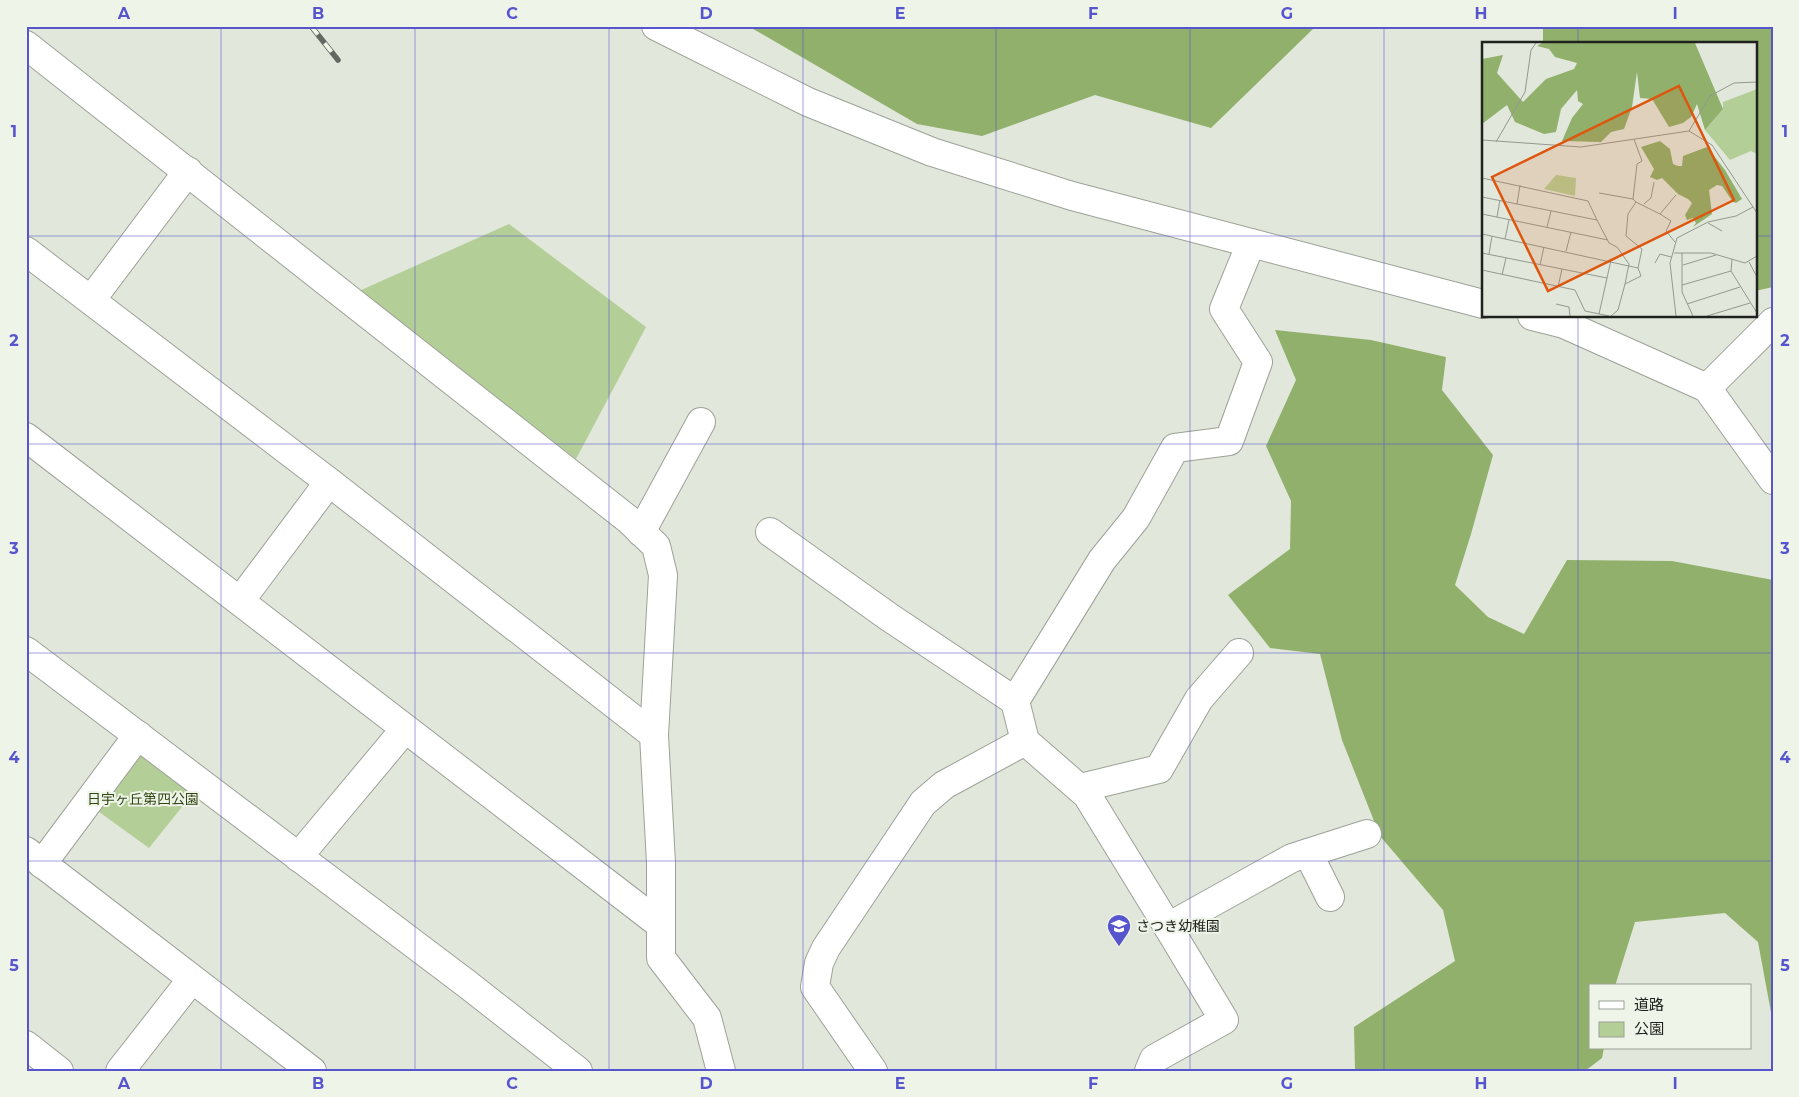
<svg xmlns="http://www.w3.org/2000/svg" width="1799" height="1097" font-family="Montserrat,'Noto Sans JP',sans-serif">
	<rect width="100%" height="100%" fill="#e1e7db"/>
	<g fill="#b4ce97">
		<path d="M509 224 646 327 576 459 359 291Z"/>
		<path d="M138 748 194 792 149 848 91 806Z"/>
	</g>
	<g fill="#90b06b">
		<path d="M748 26H1316L1211 128 1095 95 982 136 917 124Z"/>
		<path d="M1543 26H1773V287L1755 291V44H1543Z"/>
		<path d="M1275 330 1371 340 1446 357 1442 390 1493 455 1471 534 1455 585 1488 617 1524 634 1567 560 1672 561 1773 580V1023L1758 942 1725 913 1635 922 1615 986H1590V1048H1604L1602 1058 1585 1071 1355 1070 1354 1027 1455 961 1443 910 1380 836 1342 740 1320 654 1270 648 1228 595 1290 549 1291 501 1266 446 1296 380Z"/>
	</g>
	<g fill="none" stroke-linecap="round" stroke-linejoin="round">
		<g stroke="#9ca297" stroke-width="30">
			<g id="street">
				<path d="M26 45 629 520 656 546 663 575 654 735"/>
				<path d="M26 251 329 482 654 735 661 863V958L707 1018 721 1071"/>
				<path d="M91 300 188 171"/>
				<path d="M26 437 661 925"/>
				<path d="M641 532 701 422"/>
				<path d="M770 532 889 617 1015 701 1102 560 1136 518 1175 448 1229 441 1258 362 1224 309 1251 243"/>
				<path d="M240 601 329 482"/>
				<path d="M1025 741 1087 795 1168 927 1292 858 1367 834"/>
				<path d="M1080 788 1159 769 1199 699 1239 653"/>
				<path d="M26 851 312 1071"/>
				<path d="M1308 853 1330 897"/>
				<path d="M298 857 405 729"/>
				<path d="M42 864 138 735"/>
				<path d="M26 1045 59 1071"/>
				<path d="M120 1071 192 979"/>
				<path d="M873 1071 815 987 819 963 826 948 923 803 944 785 1025 741 1015 701"/>
				<path d="M1149 1071 1154 1059 1224 1020 1168 927"/>
			</g>
		</g>
		<g stroke="#9ca297" stroke-width="30">
			<g id="secondary">
				<path d="M656 26 808 102 932 152 1072 196 1483 304"/>
				<path d="M1532 316 1564 324 1707 388 1773 480"/>
				<path d="M1707 388 1773 322"/>
				<path d="M26 651 467 984 578 1071"/>
			</g>
		</g>
		<use href="#street" stroke="#fff" stroke-width="28"/>
		<use href="#secondary" stroke="#fff" stroke-width="28"/>
		<g stroke="#656862" stroke-width="5.5">
			<path id="rail" d="M311 26 338 60"/>
		</g>
		<use href="#rail" stroke="#eef4e8" stroke-width="4" stroke-dasharray="11" stroke-linecap="butt"/>
	</g>
	<path fill="none" stroke="#5755cd" stroke-width="1" stroke-opacity="0.55" d="M221 26V1071M415 26V1071M609 26V1071M803 26V1071M996 26V1071M1190 26V1071M1384 26V1071M1578 26V44M26 236H1483M1755 236H1773M1578 316V1071M26 444H1773M26 653H1773M26 861H1773"/>
	<defs>
		<g id="school-pin" transform="scale(1.25)"><path d="M0 17L-7.5 6A9.5 9.5 0 1 1 7.5 6Z" fill="#5755cd" stroke="#eef4e8"/><path d="M0-5L7-2L0 1L-7-2ZM-4 1L0 2.5L4 1V4Q0 6-4 4Z" fill="#fff"/></g>
	</defs>
	<g fill-rule="evenodd">
		<use href="#school-pin" x="1119" y="926"/>
	</g>
	<g text-anchor="middle" dominant-baseline="central" stroke-width="4" stroke-linejoin="round" paint-order="stroke">
		<g font-size="14" fill="#324615" stroke="#eef4e8">
			<text x="143" y="799">日宇ヶ丘第四公園</text>
		</g>
		<g font-size="14" fill="#20221e" stroke="#eef4e8" text-anchor="start">
			<text x="1136" y="926">さつき幼稚園</text>
		</g>
	</g>
	<g transform="translate(1482 42)">
		<rect width="275" height="275" fill="#e1e7db"/>
		<path d="M275 47V112L269 109 248 118 223 88 241 67V60ZM74 133 94 136 93 154 62 147Z" fill="#b4ce97"/>
		<path d="M60 1H213L241 67 223 88 215 62 209 75 201 81 187 85 170 57 158 56 155 30 150 65 142 87 129 90 119 100 80 99 90 76 101 62 96 59 95 48 79 67 74 90 62 92 33 80 25 63 0 82V17L21 13 15 31 41 60 64 37 92 27 95 21 73 15 67 7 55 4ZM178 99 188 107 191 122 196 124H200L201 114 225 105 243 128 260 157 254 161 251 160 240 144 235 143 227 148 230 172 211 185 214 181 211 176 205 178 203 173 210 161 206 157 196 152 180 136 175 138 168 135 172 127 159 105Z" fill="#90b06b"/>
		<path fill="none" stroke="#94988f" stroke-width="1" d="M207 89 228 54 252 41 275 40M0 98 99 105 207 89 230 103 275 171M14 100 43 50 49 8 54 1M0 136 106 159 115 178M117 151 151 157 155 122 160 119 152 97M0 155 115 178 127 201 135 205 147 222 143 242M151 157 154 160 146 172 144 194 160 207 156 226M154 160 178 172 194 153M35 162 38 143M162 162 169 156 172 140M0 172 126 198M178 172 189 179 184 189 193 200M15 175 18 158M226 181 240 189M65 185 69 169M0 192 156 226 159 234 143 242 136 268 129 274M23 197 27 178M84 209 89 190M0 211 125 236M192 211H229L263 221 275 214M200 211V250L211 274M7 212 10 194M250 217 249 229 275 271M267 220 275 235M173 221 178 212 189 215M58 223 62 205M201 223 234 213M0 228 93 248 103 269 127 274M20 233 24 216M200 243 249 229M76 245 80 227M74 262 87 265 88 274M205 262 258 245M117 272 129 218M194 274 188 221 195 196 226 180 254 174 271 165M225 274 268 261"/>
		<path fill="#de560d" fill-opacity="0.15" stroke="#de560d" stroke-width="2.5" d="M197 44 252 158 66 249 10 135Z"/>
		<rect width="275" height="275" fill="none" stroke="#20221e" stroke-width="2.5"/>
	</g>
	<rect width="1799" height="1097" fill="none" stroke="#eef4e8" stroke-width="55"/>
	<rect x="1589" y="984" width="162" height="65" fill="#eef4e8" stroke="#9ca097"/>
	<rect x="1599" y="1001" width="25" height="8" fill="#ffffff" stroke="#9ca097"/>
	<text x="1634" y="1010" font-size="15" fill="#20221e">道路</text>
	<rect x="1599" y="1022" width="25" height="15" fill="#b4ce97" stroke="#9ca097"/>
	<text x="1634" y="1034" font-size="15" fill="#20221e">公園</text>
	<rect x="28" y="28" width="1744" height="1042" fill="none" stroke="#5755cd" stroke-width="2"/>
	<g font-size="16" text-anchor="middle" font-weight="bold" fill="#5755cd">
		<text x="124" y="19">A</text>
		<text x="318" y="19">B</text>
		<text x="512" y="19">C</text>
		<text x="706" y="19">D</text>
		<text x="900" y="19">E</text>
		<text x="1093" y="19">F</text>
		<text x="1287" y="19">G</text>
		<text x="1481" y="19">H</text>
		<text x="1675" y="19">I</text>
		<text x="14" y="137">1</text>
		<text x="1785" y="137">1</text>
		<text x="14" y="346">2</text>
		<text x="1785" y="346">2</text>
		<text x="14" y="554">3</text>
		<text x="1785" y="554">3</text>
		<text x="14" y="763">4</text>
		<text x="1785" y="763">4</text>
		<text x="14" y="971">5</text>
		<text x="1785" y="971">5</text>
		<text x="124" y="1089">A</text>
		<text x="318" y="1089">B</text>
		<text x="512" y="1089">C</text>
		<text x="706" y="1089">D</text>
		<text x="900" y="1089">E</text>
		<text x="1093" y="1089">F</text>
		<text x="1287" y="1089">G</text>
		<text x="1481" y="1089">H</text>
		<text x="1675" y="1089">I</text>
	</g>
</svg>
